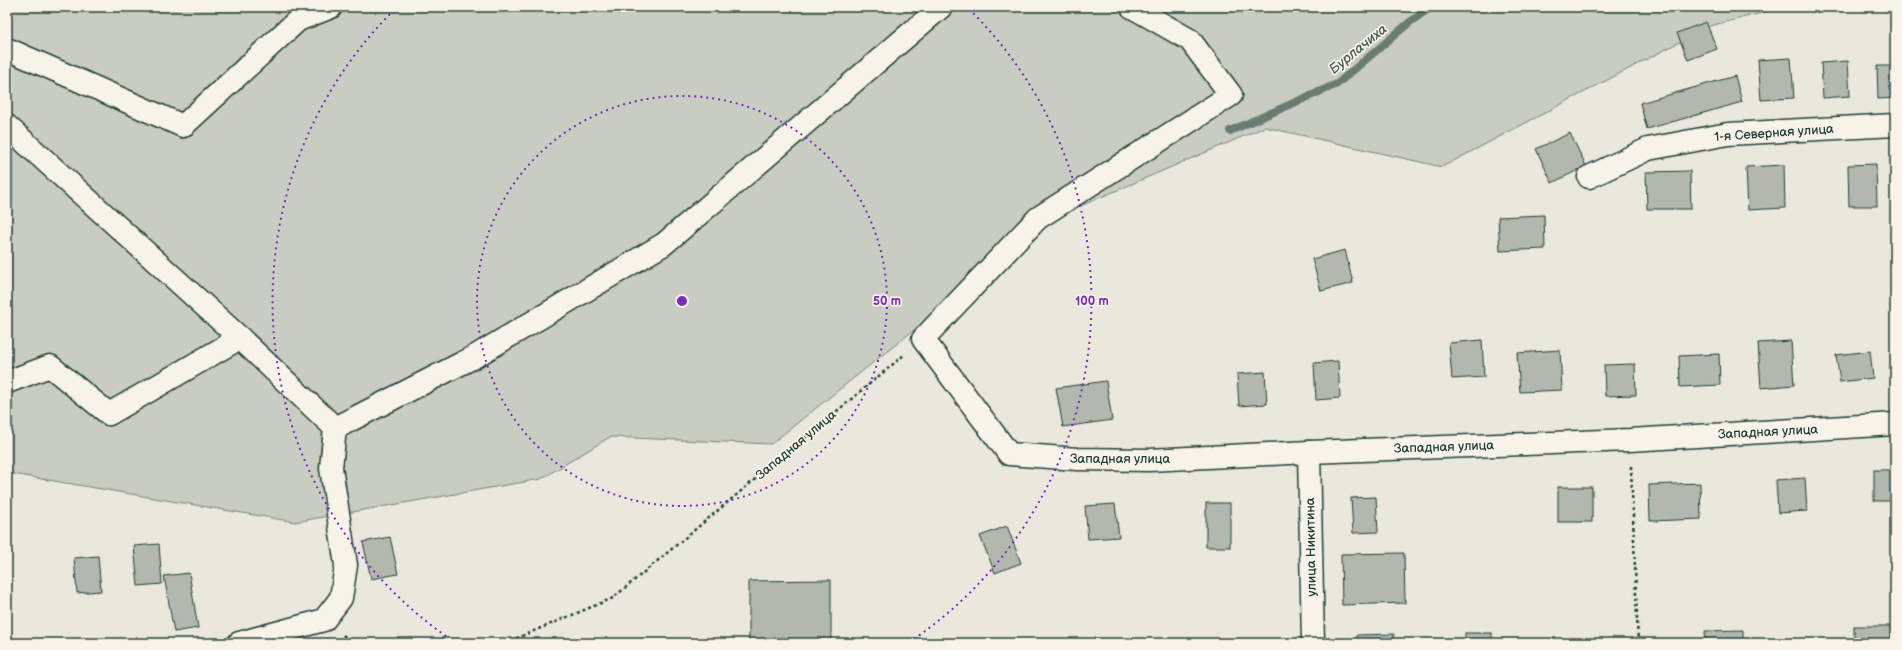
<svg xmlns="http://www.w3.org/2000/svg" width="1902" height="650" font-family="'Balsamiq Sans',sans-serif">
	<rect width="100%" height="100%" fill="#eae8dd"/>
	<filter id="ink" filterUnits="userSpaceOnUse"><feTurbulence type="fractalNoise" baseFrequency=".025" numOctaves="2"/><feDisplacementMap in="SourceGraphic" scale="8" xChannelSelector="R" yChannelSelector="G"/><feConvolveMatrix kernelMatrix="1 2 1 2 8 2 1 2 1" color-interpolation-filters="sRGB"/></filter>
	<g filter="url(#ink)">
		<path fill="#c8ccc1" stroke="#74847a" d="M7 7H1785L1710 26 1442 167 1265 127 1057 216 771 444 610 437 541 479 295 522 7 473Z"/>
		<g fill="none" stroke-linecap="round" stroke-linejoin="round">
			<path stroke="#6a7c72" stroke-width="8" d="M1230 131 1337 84 1410 22 1431 7"/>
		</g>
		<g fill="#b2b8ae" stroke="#1f3d34">
			<path d="M1706 22 1717 49 1688 60 1677 33Z"/>
			<path d="M1791 58 1794 98 1761 100 1758 60Z"/>
			<path d="M1848 61 1850 96 1823 98 1821 63Z"/>
			<path d="M1877 66H1895V98L1878 99Z"/>
			<path d="M1735 76 1742 102 1647 129 1640 103Z"/>
			<path d="M1570 133 1586 166 1552 183 1536 149Z"/>
			<path d="M1876 164 1877 206H1849L1848 165Z"/>
			<path d="M1784 165 1785 208 1748 210 1746 167Z"/>
			<path d="M1690 171 1691 209H1647L1646 172Z"/>
			<path d="M1544 215 1545 249 1500 251 1498 217Z"/>
			<path d="M1345 250 1353 283 1321 291 1312 259Z"/>
			<path d="M1482 340 1484 377 1452 379 1449 343Z"/>
			<path d="M1791 341 1794 385 1761 388 1758 343Z"/>
			<path d="M1560 350 1562 390 1520 392 1517 353Z"/>
			<path d="M1870 351 1873 378 1840 382 1836 355Z"/>
			<path d="M1719 354 1720 385 1680 387 1679 356Z"/>
			<path d="M1338 361 1340 398 1316 400 1314 363Z"/>
			<path d="M1635 364 1636 395 1605 396 1604 365Z"/>
			<path d="M1265 372 1267 404 1239 406 1237 374Z"/>
			<path d="M1106 381 1112 420 1063 427 1056 388Z"/>
			<rect x="1874" y="470" width="21" height="31"/>
			<path d="M1805 478 1807 511 1778 513 1776 480Z"/>
			<path d="M1700 483 1701 519 1650 521 1649 485Z"/>
			<rect x="1558" y="487" width="34" height="35"/>
			<path d="M1376 497 1378 532 1353 533 1351 498Z"/>
			<rect x="1206" y="503" width="24" height="44"/>
			<path d="M1115 504 1119 537 1088 539 1085 506Z"/>
			<path d="M1007 526 1021 563 995 573 980 536Z"/>
			<path d="M390 537 398 574 371 579 363 542Z"/>
			<path d="M159 544 162 584 138 586 134 546Z"/>
			<path d="M1404 553 1405 603 1342 605 1341 554Z"/>
			<path d="M98 556 101 591 77 593 74 558Z"/>
			<path d="M189 573 198 628 174 632 164 576Z"/>
			<path d="M831 580V643H749V581Z"/>
			<rect x="1854" y="626" width="40" height="17"/>
			<path d="M1743 630V643H1706L1705 631Z"/>
			<rect x="1465" y="633" width="27" height="10"/>
			<path d="M1394 634V643H1357V635Z"/>
		</g>
		<g fill="none" stroke-linecap="round" stroke-linejoin="round">
			<g stroke="#1f3d34" stroke-width="25">
				<g id="minor">
					<path d="M1132 7 1190 40 1231 95 1038 218 923 339 1009 454 1077 459 1149 460 1309 452 1630 440 1895 424"/>
					<path d="M7 49 183 126 298 20 331 7"/>
					<path d="M7 126 240 338 335 428"/>
					<path d="M1589 177 1648 149 1728 134 1895 125"/>
					<path d="M7 382 50 366 109 414 240 338"/>
					<path d="M1309 452 1313 643"/>
					<path d="M239 643 324 620 341 598 346 565 331 468 335 428 474 357 664 244 941 7"/>
				</g>
			</g>
			<g stroke="#1f3d34" stroke-width="2.5" stroke-dasharray="3 3" stroke-linecap="butt">
				<path d="M1631 466 1638 643"/>
				<path d="M343 635 352 643"/>
				<path d="M505 643 613 598 904 355"/>
			</g>
			<use href="#minor" stroke="#f7f3e8" stroke-width="22"/>
		</g>
	</g>
	<g fill="none" stroke="#7b2cbf" stroke-width="2" stroke-dasharray="2 4">
		<circle cx="682" cy="301" r="205"/>
		<path d="M456 643A410 410 0 0 1 395 9M969 9A410 410 0 0 1 908 643"/>
	</g>
	<g text-anchor="middle" dominant-baseline="central" stroke-width="3.5" stroke-linejoin="round" paint-order="stroke">
		<g font-size="13" fill="#1f3d34" stroke="#f7f3e8">
			<text transform="translate(1774 133) rotate(-4)">1-я Северная улица</text>
			<text transform="translate(1768 432) rotate(-3)">Западная улица</text>
			<text transform="translate(796 445) rotate(-40)">Западная улица</text>
			<text transform="translate(1444 447) rotate(-2)">Западная улица</text>
			<text x="1120" y="459">Западная улица</text>
			<text transform="translate(1311 547) rotate(-91)">улица Никитина</text>
		</g>
		<g font-size="14" font-style="italic" fill="#445c53" stroke="#f7f3e8">
			<text transform="translate(1358 49) rotate(-39)">Бурлачиха</text>
		</g>
	</g>
	<circle cx="682" cy="301" r="6" fill="#7b2cbf" stroke="#f7f3e8" stroke-width="2"/>
	<g font-size="12" text-anchor="middle" font-weight="bold" fill="#7b2cbf" stroke="#f7f3e8" stroke-width="3.5" stroke-linejoin="round" paint-order="stroke">
		<text x="887" y="305">50 m</text>
		<text x="1092" y="305">100 m</text>
	</g>
	<rect width="1902" height="650" fill="none" stroke="#f7f3e8" stroke-width="24"/>
	<rect x="12" y="12" width="1878" height="626" fill="none" stroke="#1f3d34" stroke-width="1.5" filter="url(#ink)"/>
</svg>
